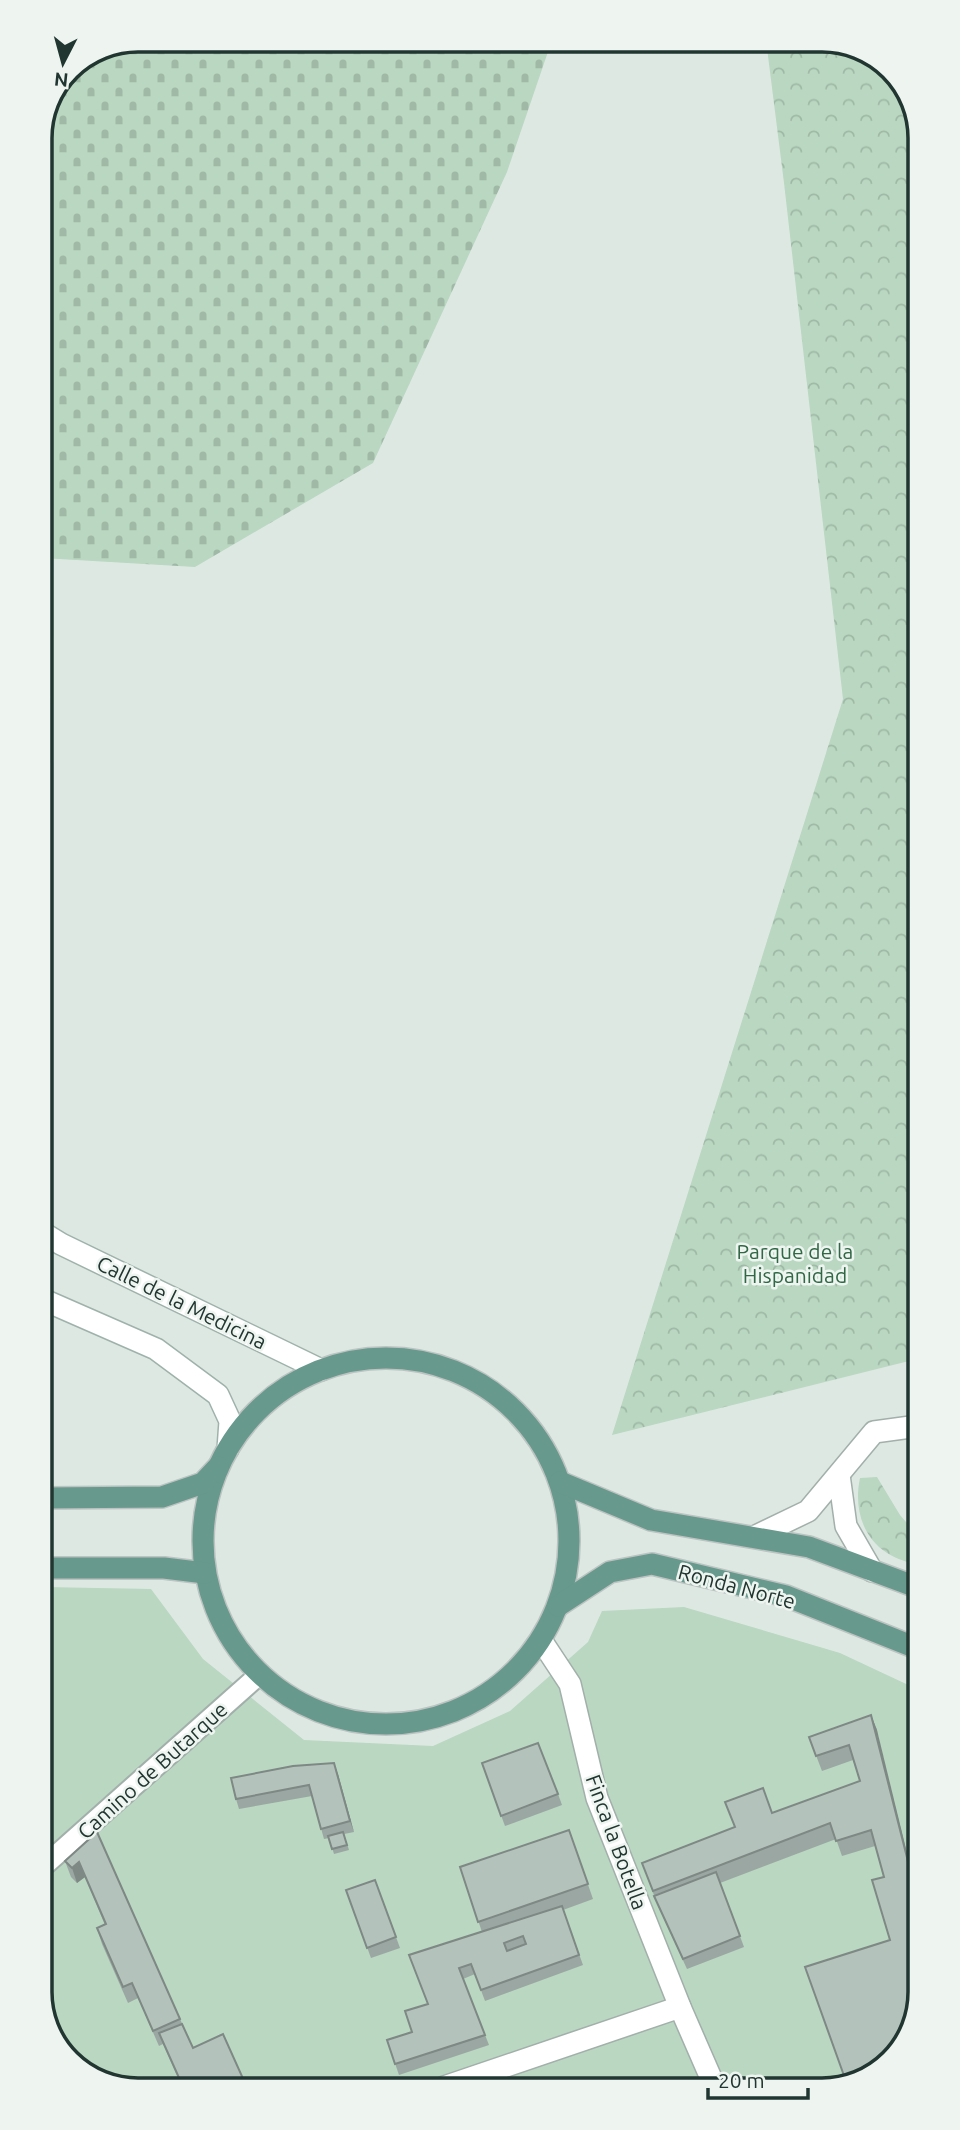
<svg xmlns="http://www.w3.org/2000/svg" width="960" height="2130" font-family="Ubuntu,sans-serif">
	<defs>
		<pattern id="forest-crowns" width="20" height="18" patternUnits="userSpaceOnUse" patternTransform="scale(1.75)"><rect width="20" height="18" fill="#b9d7c1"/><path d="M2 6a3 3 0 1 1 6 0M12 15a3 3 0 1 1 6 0" fill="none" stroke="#9fb9a6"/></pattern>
		<pattern id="cemetery-stones" width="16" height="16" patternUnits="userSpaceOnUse" patternTransform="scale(1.75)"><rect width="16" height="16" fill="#b9d7c1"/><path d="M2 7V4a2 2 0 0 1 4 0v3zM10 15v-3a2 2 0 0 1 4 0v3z" fill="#9fb9a6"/></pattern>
	</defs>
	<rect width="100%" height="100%" fill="#dee8e3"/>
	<path fill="#b9d7c1" d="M44 1587 151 1589 203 1659 304 1740 433 1746 510 1711 588 1642 602 1611 684 1607 840 1653 919 1690 920 1992 854 2084 131 2090 78 2069 46 2024Z"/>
	<g fill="url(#forest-crowns)">
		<path d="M766 40H829L882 61 914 106 918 1360 905 1362 612 1435 843 699 784 183Z"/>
		<path d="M877 1477 900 1515 918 1536 919 1566C908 1562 896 1559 887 1553 861 1536 854 1506 860 1478Z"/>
	</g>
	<path fill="url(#cemetery-stones)" d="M138 40H552L507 172 373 463 195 567 42 558 40 132 69 69Z"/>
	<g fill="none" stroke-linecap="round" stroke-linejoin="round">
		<g stroke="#a2afaa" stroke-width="23">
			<path id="service" d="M45 1865 260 1674"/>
		</g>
		<g stroke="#a2afaa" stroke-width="24">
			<g id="minor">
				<path d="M839 1475 846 1526 872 1571"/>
				<path d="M754 1537 808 1511 874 1432 918 1426"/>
				<path d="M541 1640 570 1684 597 1798 680 2007 714 2085"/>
				<path d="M444 2087 680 2007"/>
			</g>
		</g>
		<g stroke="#9eb2ab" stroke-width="24">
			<g id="secondary">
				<path d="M43 1233 61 1244 321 1370"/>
				<path d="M44 1300 156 1349 218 1395 230 1421 228 1449"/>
			</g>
		</g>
		<g stroke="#bcc3c1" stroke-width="24">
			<g id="primary">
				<circle cx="386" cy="1541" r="183"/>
				<path d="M560 1482 651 1520 809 1547 919 1588"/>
				<path d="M44 1498 162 1497 203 1483 218 1467"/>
				<path d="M44 1568H164L205 1573"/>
				<path d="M558 1606 610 1572 652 1564 786 1596 919 1649"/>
			</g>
		</g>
		<use href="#service" stroke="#fff" stroke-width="19"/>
		<use href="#minor" stroke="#fff" stroke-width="21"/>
		<use href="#secondary" stroke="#fff" stroke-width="21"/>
		<use href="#primary" stroke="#67998c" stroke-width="21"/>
	</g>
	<g fill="#9ba7a2">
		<path d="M871 1715 877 1730 903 2047 854 2084H847L805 1967 890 1940 884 1877 875 1846 842 1856 836 1839 720 1883 744 1947 687 1969 658 1906 642 1863 860 1781 853 1760 822 1771 809 1737Z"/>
		<path d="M334 1763 354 1832 344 1834 349 1850 334 1854 329 1838 324 1839 312 1796 239 1809 236 1799Z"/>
		<path d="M482 1763 558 1794 562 1805 505 1826Z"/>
		<path d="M569 1830 593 1899 563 1910 583 1965 485 2001 475 1974 463 1979 489 2045 399 2075 387 2040 412 2032 428 2004 482 1932 460 1867Z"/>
		<path d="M97 1832 193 2048 245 2083 247 2089H183L163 2044 159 2046 138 1998 128 2003 102 1944 97 1928 105 1925 85 1877 77 1883 71 1877 65 1861Z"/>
		<path d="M375 1880 400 1948 371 1958 346 1890Z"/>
	</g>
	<g fill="#7e8884">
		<path d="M871 1715 877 1730 919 1902 920 1909Z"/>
		<path d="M334 1763 338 1774 354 1832 350 1821Z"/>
		<path d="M79 1862 85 1877 77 1883 72 1868Z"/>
	</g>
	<g fill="#b4c2bc" stroke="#7e8884" stroke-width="2" fill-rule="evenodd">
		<path d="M871 1715 920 1909V1992L903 2047 863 2077 847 2084 805 1967 890 1940 872 1880 884 1877 871 1830 836 1841 830 1823 653 1891 642 1863 735 1827 725 1802 763 1788 772 1813 860 1781 849 1745 816 1756 809 1737Z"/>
		<path d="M538 1743 558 1794 501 1816 482 1763Z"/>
		<path d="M334 1763 350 1821 321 1829 309 1785 236 1799 231 1778 293 1766Z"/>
		<path d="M569 1830 588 1884 478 1922 460 1867Z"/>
		<path d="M97 1832 180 2019 153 2031 132 1983 123 1987 97 1928 106 1924 79 1862 72 1868 65 1861Z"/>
		<path d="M343 1832 347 1845 332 1849 328 1836Z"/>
		<path d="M716 1872 740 1936 683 1959 654 1896Z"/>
		<path d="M375 1880 396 1937 367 1948 346 1890Z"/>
		<path d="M562 1906 579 1955 481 1990 471 1964 459 1968 485 2035 395 2064 387 2040 412 2032 405 2011 428 2004 409 1955ZM523 1936 526 1944 507 1951 504 1943Z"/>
		<path d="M182 2024 193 2048 223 2034 245 2083 232 2089H184L159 2033Z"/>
	</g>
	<g text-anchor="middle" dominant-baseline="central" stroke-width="5" stroke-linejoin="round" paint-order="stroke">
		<g font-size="21" fill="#306845" stroke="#eef5f1">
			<text x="795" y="1251">Parque de la<tspan x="795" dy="24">Hispanidad</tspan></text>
		</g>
		<g font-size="21" fill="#213630" stroke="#eef5f1">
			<text transform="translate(182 1302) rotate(26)">Calle de la Medicina</text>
			<text transform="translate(737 1586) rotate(15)">Ronda Norte</text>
			<text transform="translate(152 1770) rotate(-42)">Camino de Butarque</text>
			<text transform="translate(617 1842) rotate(70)">Finca la Botella</text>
		</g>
	</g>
	<path d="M0 0H960V2130H0ZM138 52H822A86 86 0 0 1 908 138V1992A86 86 0 0 1 822 2078H138A86 86 0 0 1 52 1992V138A86 86 0 0 1 138 52Z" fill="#eef5f1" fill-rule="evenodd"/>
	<path fill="none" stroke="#213630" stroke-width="3.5" d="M138 52H822A86 86 0 0 1 908 138V1992A86 86 0 0 1 822 2078H138A86 86 0 0 1 52 1992V138A86 86 0 0 1 138 52Z"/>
	<g transform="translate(63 63) rotate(186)" stroke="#eef5f1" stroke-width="5" paint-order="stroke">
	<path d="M0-5L12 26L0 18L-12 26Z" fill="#213630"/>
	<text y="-10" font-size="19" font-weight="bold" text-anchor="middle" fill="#213630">N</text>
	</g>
	<path d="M708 2088v10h100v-10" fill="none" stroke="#213630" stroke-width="3.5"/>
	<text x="718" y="2088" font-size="21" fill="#213630" stroke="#eef5f1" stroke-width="5" paint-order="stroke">20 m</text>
</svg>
